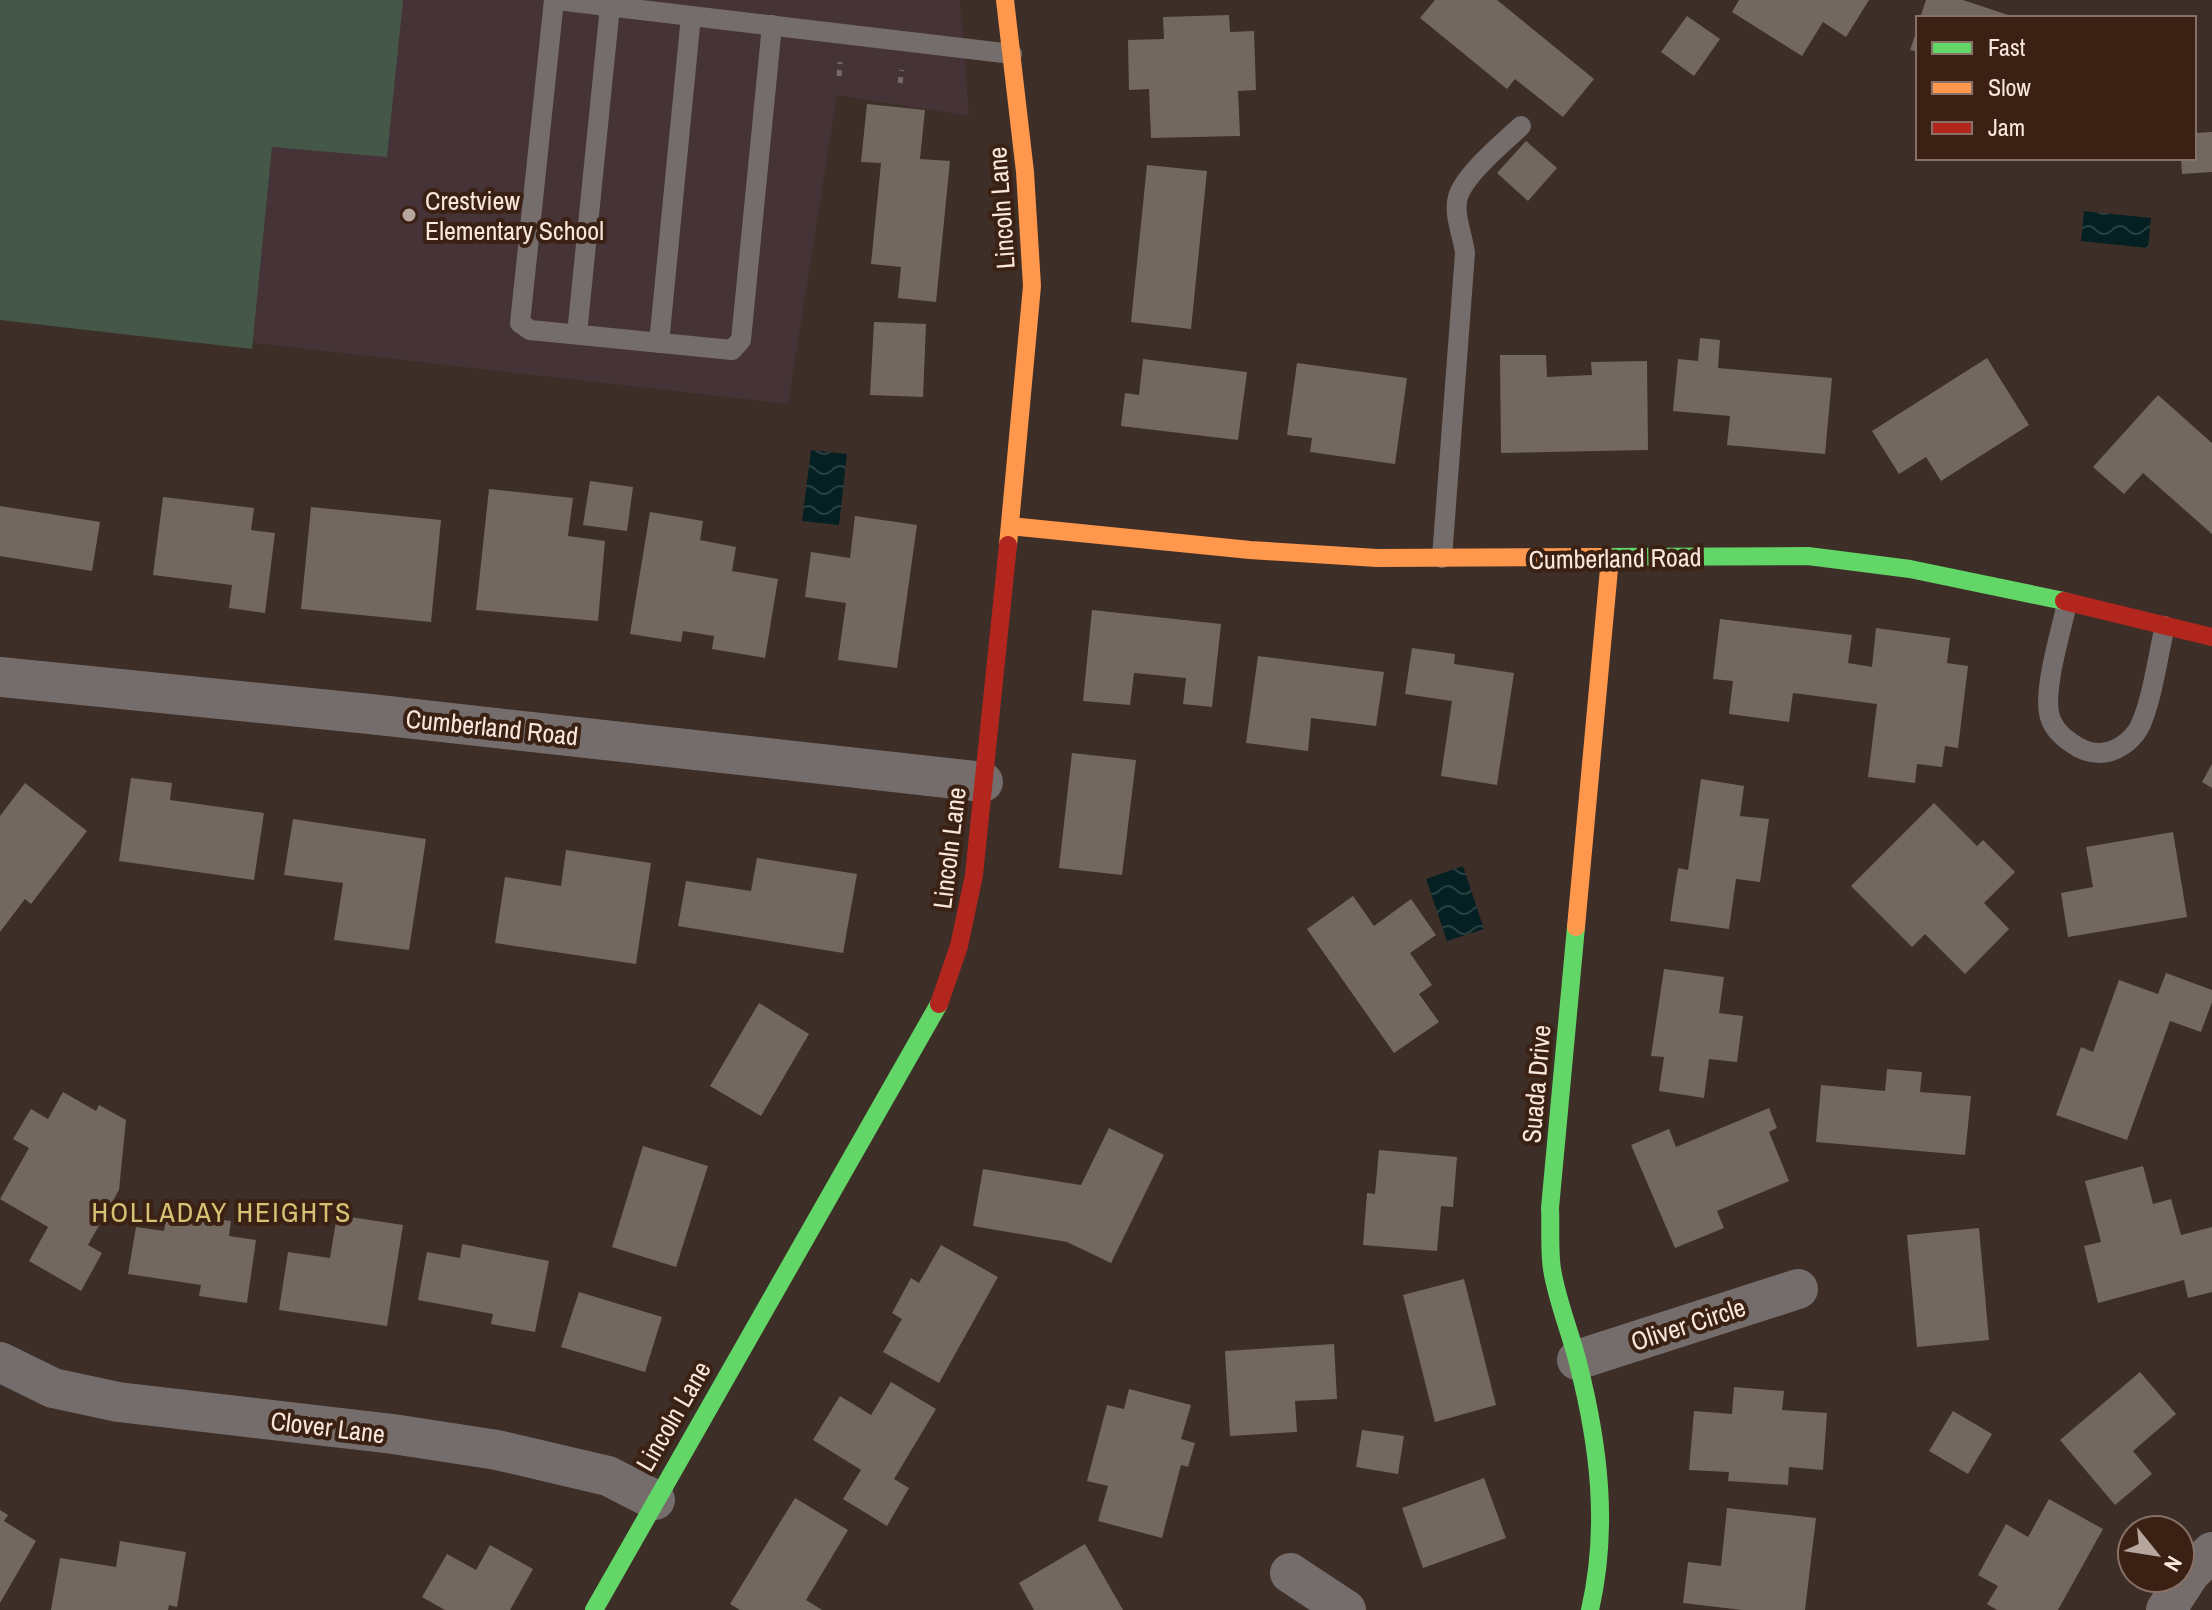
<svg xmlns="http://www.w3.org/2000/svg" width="2212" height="1610" font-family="'Archivo Narrow',sans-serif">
	<defs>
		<pattern id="water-waves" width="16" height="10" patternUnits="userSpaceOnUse" patternTransform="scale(2)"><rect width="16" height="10" fill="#052022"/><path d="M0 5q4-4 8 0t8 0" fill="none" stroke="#2a4042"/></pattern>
	</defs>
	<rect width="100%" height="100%" fill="#3d2e27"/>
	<path fill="#463337" d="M0 0H960L969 116 837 95 788 404 0 314Z"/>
	<path fill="#445749" d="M0 0H403L387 157 272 147 252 349 0 320Z"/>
	<g fill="url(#water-waves)">
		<path d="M2084 211 2151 218 2148 248 2081 241Z"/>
		<path d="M811 450 847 454 839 525 802 521Z"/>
		<path d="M1463 866 1484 929 1447 941 1426 879Z"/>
	</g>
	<g fill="#73685f">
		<path d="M1435 0H1497L1594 79 1563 117 1515 79 1507 89 1420 18Z"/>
		<path d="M1739 0H1869L1846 37 1823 22 1802 56 1732 12Z"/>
		<path d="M1926 0H1963L2017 18H1920Z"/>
		<path d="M1229 15 1230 32 1254 31 1256 90 1238 91 1240 136 1151 138 1149 89 1129 90 1128 40 1164 39 1163 17Z"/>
		<path d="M1687 16 1720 39 1694 76 1661 52Z"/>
		<path d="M1918 27V52L1910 50Z"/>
		<path d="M867 104 925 110 920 159 950 161 936 302 898 298 901 267 871 264 881 163 861 162Z"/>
		<path d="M2212 132V172L2182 174 2181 158H2194V133Z"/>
		<path d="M1526 141 1557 168 1528 201 1497 173Z"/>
		<path d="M1147 165 1207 171 1191 329 1131 322Z"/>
		<path d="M874 322 926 324 923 397 870 395Z"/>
		<path d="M1700 338 1720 340 1718 368 1832 378 1825 454 1727 445 1730 416 1673 411 1678 359 1698 361Z"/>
		<path d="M1500 355H1546L1547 377 1592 375 1591 362 1647 361 1648 450 1501 453Z"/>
		<path d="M1987 358 2029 425 1941 481 1926 457 1899 474 1872 431Z"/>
		<path d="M1143 359 1247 372 1238 440 1121 426 1125 393 1139 395Z"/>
		<path d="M1297 363 1407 378 1395 464 1310 452 1312 438 1287 435Z"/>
		<path d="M2158 395 2212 443V534L2143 473 2124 494 2093 467Z"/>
		<path d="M590 481 633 487 627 531 583 525Z"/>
		<path d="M489 489 573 498 568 536 605 541 598 621 476 610Z"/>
		<path d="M163 497 254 508 251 530 275 533 265 613 229 608 232 585 153 575Z"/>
		<path d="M0 506 100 522 92 571 0 556Z"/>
		<path d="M311 507 441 520 431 622 301 609Z"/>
		<path d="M650 512 703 521 700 540 736 547 732 571 778 579 765 658 712 649 714 636 683 631 681 642 630 634Z"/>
		<path d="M855 516 917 525 897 668 838 660 846 603 805 597 811 552 850 558Z"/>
		<path d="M1092 610 1221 624 1212 707 1183 704 1186 678 1134 673 1130 705 1083 701Z"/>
		<path d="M1720 619 1852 635 1848 663 1872 667 1876 628 1950 638 1947 663 1968 666 1958 748 1945 746 1942 767 1917 764 1915 783 1868 777 1877 704 1793 693 1789 722 1729 714 1733 681 1713 679Z"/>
		<path d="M1412 648 1455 654 1454 664 1514 673 1497 785 1441 776 1452 701 1405 694Z"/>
		<path d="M1258 656 1384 672 1376 726 1311 718 1308 751 1246 743Z"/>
		<path d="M1072 753 1136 760 1122 875 1059 868Z"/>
		<path d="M2212 764V788L2202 782Z"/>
		<path d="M131 778 172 783 170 800 264 813 254 880 119 861Z"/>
		<path d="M1701 779 1744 786 1740 816 1769 819 1760 882 1736 879 1729 929 1670 921 1678 868 1688 870Z"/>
		<path d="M25 783 87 831 31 904 25 899 0 932V816Z"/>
		<path d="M1934 803 1977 846 1983 840 2015 872 1984 903 2009 929 1965 974 1925 934 1912 947 1851 886Z"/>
		<path d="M293 819 426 839 409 950 334 940 343 883 284 875Z"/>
		<path d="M2173 832 2187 917 2068 937 2061 893 2093 887 2086 847Z"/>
		<path d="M566 850 651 863 636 964 495 943 505 877 561 886Z"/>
		<path d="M757 858 857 874 843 953 678 926 686 881 751 891Z"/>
		<path d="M1353 896 1374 926 1411 899 1436 935 1410 953 1432 985 1419 994 1439 1022 1394 1053 1307 929Z"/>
		<path d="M1664 969 1724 977 1719 1013 1743 1016 1737 1062 1709 1059 1704 1098 1659 1091 1664 1057 1651 1056Z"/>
		<path d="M2166 973 2212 990V1002L2201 1032 2170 1021 2127 1140 2056 1115 2081 1047 2093 1052 2119 980 2158 994Z"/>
		<path d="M759 1003 809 1034 761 1116 710 1086Z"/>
		<path d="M1887 1069 1922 1072 1920 1092 1971 1096 1965 1155 1816 1142 1821 1085 1885 1091Z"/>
		<path d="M63 1092 96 1111 99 1105 126 1120 119 1190 88 1245 102 1253 81 1291 29 1261 48 1227 0 1199 29 1148 13 1139 31 1109 48 1119Z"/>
		<path d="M1769 1108 1777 1128 1769 1132 1789 1181 1717 1211 1724 1228 1675 1248 1631 1145 1669 1129 1676 1147Z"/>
		<path d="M1109 1128 1164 1155 1111 1263 1067 1242 973 1226 983 1169 1081 1185Z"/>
		<path d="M643 1146 708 1166 676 1267 612 1247Z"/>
		<path d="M1379 1150 1457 1157 1453 1207 1441 1206 1437 1251 1363 1245 1367 1193 1375 1194Z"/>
		<path d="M2143 1166 2153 1204 2171 1199 2181 1235 2212 1227V1292L2188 1298 2184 1280 2098 1303 2084 1246 2101 1242 2085 1181Z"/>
		<path d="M167 1212 231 1221 229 1236 256 1240 247 1303 199 1296 201 1285 128 1274 136 1227 164 1231Z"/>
		<path d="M337 1215 403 1225 387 1326 279 1310 288 1252 330 1258Z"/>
		<path d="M1979 1228 1989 1340 1917 1347 1907 1235Z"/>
		<path d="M462 1244 549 1261 535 1332 491 1324 493 1314 418 1300 427 1252 460 1258Z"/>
		<path d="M941 1245 998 1277 939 1383 883 1352 902 1319 892 1313 911 1278 919 1283Z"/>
		<path d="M1464 1279 1496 1405 1435 1422 1403 1295Z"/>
		<path d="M579 1292 662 1317 645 1372 561 1347Z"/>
		<path d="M1334 1344 1337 1399 1295 1401 1297 1432 1230 1436 1225 1351Z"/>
		<path d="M2140 1372 2176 1414 2133 1451 2152 1474 2115 1505 2060 1440Z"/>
		<path d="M891 1382 936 1409 894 1479 909 1488 887 1526 843 1499 861 1470 813 1440 840 1396 871 1415Z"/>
		<path d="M1734 1387 1784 1391 1782 1410 1827 1413 1823 1470 1789 1467 1788 1485 1728 1481 1729 1472 1689 1470 1694 1411 1732 1414Z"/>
		<path d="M1129 1389 1191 1405 1181 1439 1195 1443 1188 1467 1181 1465 1162 1538 1098 1521 1108 1486 1087 1481 1107 1405 1124 1409Z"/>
		<path d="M1953 1411 1992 1434 1968 1474 1929 1451Z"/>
		<path d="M1362 1430 1404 1436 1398 1474 1356 1467Z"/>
		<path d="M1484 1478 1506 1538 1423 1568 1402 1508Z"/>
		<path d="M795 1498 848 1530 806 1600 822 1610H740L730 1604Z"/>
		<path d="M2049 1499 2103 1529 2058 1610H1997L1987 1604 1998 1586 1978 1575 2006 1524 2028 1537Z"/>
		<path d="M1727 1508 1816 1518 1805 1610H1742L1683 1603 1688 1562 1721 1566Z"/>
		<path d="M0 1510 8 1515 4 1521 36 1541 0 1603Z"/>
		<path d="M120 1541 186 1552 177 1607 169 1605 168 1610H51L60 1558 116 1567Z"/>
		<path d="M1085 1544 1123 1610H1034L1019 1583Z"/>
		<path d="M490 1545 533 1569 510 1610H445L422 1597 447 1554 476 1570Z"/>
	</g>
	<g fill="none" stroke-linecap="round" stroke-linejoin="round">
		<g stroke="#746a68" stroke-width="5" stroke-dasharray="6 6" stroke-linecap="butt">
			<path d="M839 76 840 62"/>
			<path d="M900 83 902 70"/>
		</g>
		<g stroke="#746d6b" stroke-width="20">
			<path d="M554 0 520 323 530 330 732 350 741 340 772 25"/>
			<path d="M557 0 1012 54"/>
			<path d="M577 334 610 6"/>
			<path d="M659 343 691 16"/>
			<path d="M1442 558 1465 253C1463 236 1453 214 1458 197 1464 175 1504 142 1521 126"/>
			<path d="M2067 603C2061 632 2044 686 2049 713 2051 725 2060 735 2070 742 2078 748 2089 753 2099 753 2115 753 2131 742 2139 728 2152 703 2158 654 2165 626"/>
		</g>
		<g stroke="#746d6b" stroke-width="40">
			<path d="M0 677 370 714 983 782"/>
			<path d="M1577 1360 1798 1289"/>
			<path d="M0 1362 53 1388 118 1402 393 1434 497 1450 608 1476 655 1500"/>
			<path d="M1290 1573 1346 1610"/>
			<path d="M2166 1610 2190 1573 2212 1552"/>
		</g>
		<g stroke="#63d668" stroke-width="18">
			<path d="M1603 557 1808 556 1910 569 2064 601"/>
			<path d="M1576 927 1550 1208C1551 1228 1549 1249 1552 1269 1557 1301 1570 1331 1578 1363 1599 1445 1609 1527 1590 1610"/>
			<path d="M594 1610 939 1004"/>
		</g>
		<g stroke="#ff974d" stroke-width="18">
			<path d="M1005 0 1025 172 1032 286 1008 545"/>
			<path d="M1010 526 1250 550 1377 558 1603 557"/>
			<path d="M1576 927 1610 558"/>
		</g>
		<g stroke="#b3261e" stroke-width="18">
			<path d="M2064 601 2212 637"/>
			<path d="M939 1004 959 946 974 875 1008 545"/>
		</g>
	</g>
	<circle fill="#b7a69e" stroke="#3b2114" stroke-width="3" cx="409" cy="215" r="8"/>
	<g text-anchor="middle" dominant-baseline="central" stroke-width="8" stroke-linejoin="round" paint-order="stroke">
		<g font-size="26" fill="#f9e7de" stroke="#3b2114" text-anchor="start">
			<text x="425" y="200">Crestview<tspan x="425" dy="30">Elementary School</tspan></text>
		</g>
		<g font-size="26" fill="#f9e7de" stroke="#3b2114">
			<text transform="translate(1001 208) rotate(-94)">Lincoln Lane</text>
			<text transform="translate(1615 558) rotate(-1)">Cumberland Road</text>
			<text transform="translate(492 727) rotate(6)">Cumberland Road</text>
			<text transform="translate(949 848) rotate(-83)">Lincoln Lane</text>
			<text transform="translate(1536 1084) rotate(-85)">Suada Drive</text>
			<text transform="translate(1688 1324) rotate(-18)">Oliver Circle</text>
			<text transform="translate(673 1416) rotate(-60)">Lincoln Lane</text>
			<text transform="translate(328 1427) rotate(7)">Clover Lane</text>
		</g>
		<g font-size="28" letter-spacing="2" fill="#d6c174" stroke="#3b2114">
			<text x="222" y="1212">HOLLADAY HEIGHTS</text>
		</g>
	</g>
	<rect x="1916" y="16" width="280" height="144" fill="#3b2114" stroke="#877065" stroke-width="2"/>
	<rect x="1932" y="42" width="40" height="12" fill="#63d668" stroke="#877065" stroke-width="2"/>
	<text x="1988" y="56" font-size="24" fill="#f9e7de">Fast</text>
	<rect x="1932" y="82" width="40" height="12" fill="#ff974d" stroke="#877065" stroke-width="2"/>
	<text x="1988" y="96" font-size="24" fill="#f9e7de">Slow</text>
	<rect x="1932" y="122" width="40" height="12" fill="#b3261e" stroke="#877065" stroke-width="2"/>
	<text x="1988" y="136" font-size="24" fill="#f9e7de">Jam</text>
	<g transform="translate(2156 1554) rotate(120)"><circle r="38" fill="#3b2114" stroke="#877065" stroke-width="2"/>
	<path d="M0-6L14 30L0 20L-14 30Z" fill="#b7a69e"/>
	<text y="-12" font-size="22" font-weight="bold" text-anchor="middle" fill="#f9e7de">N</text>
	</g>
</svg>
